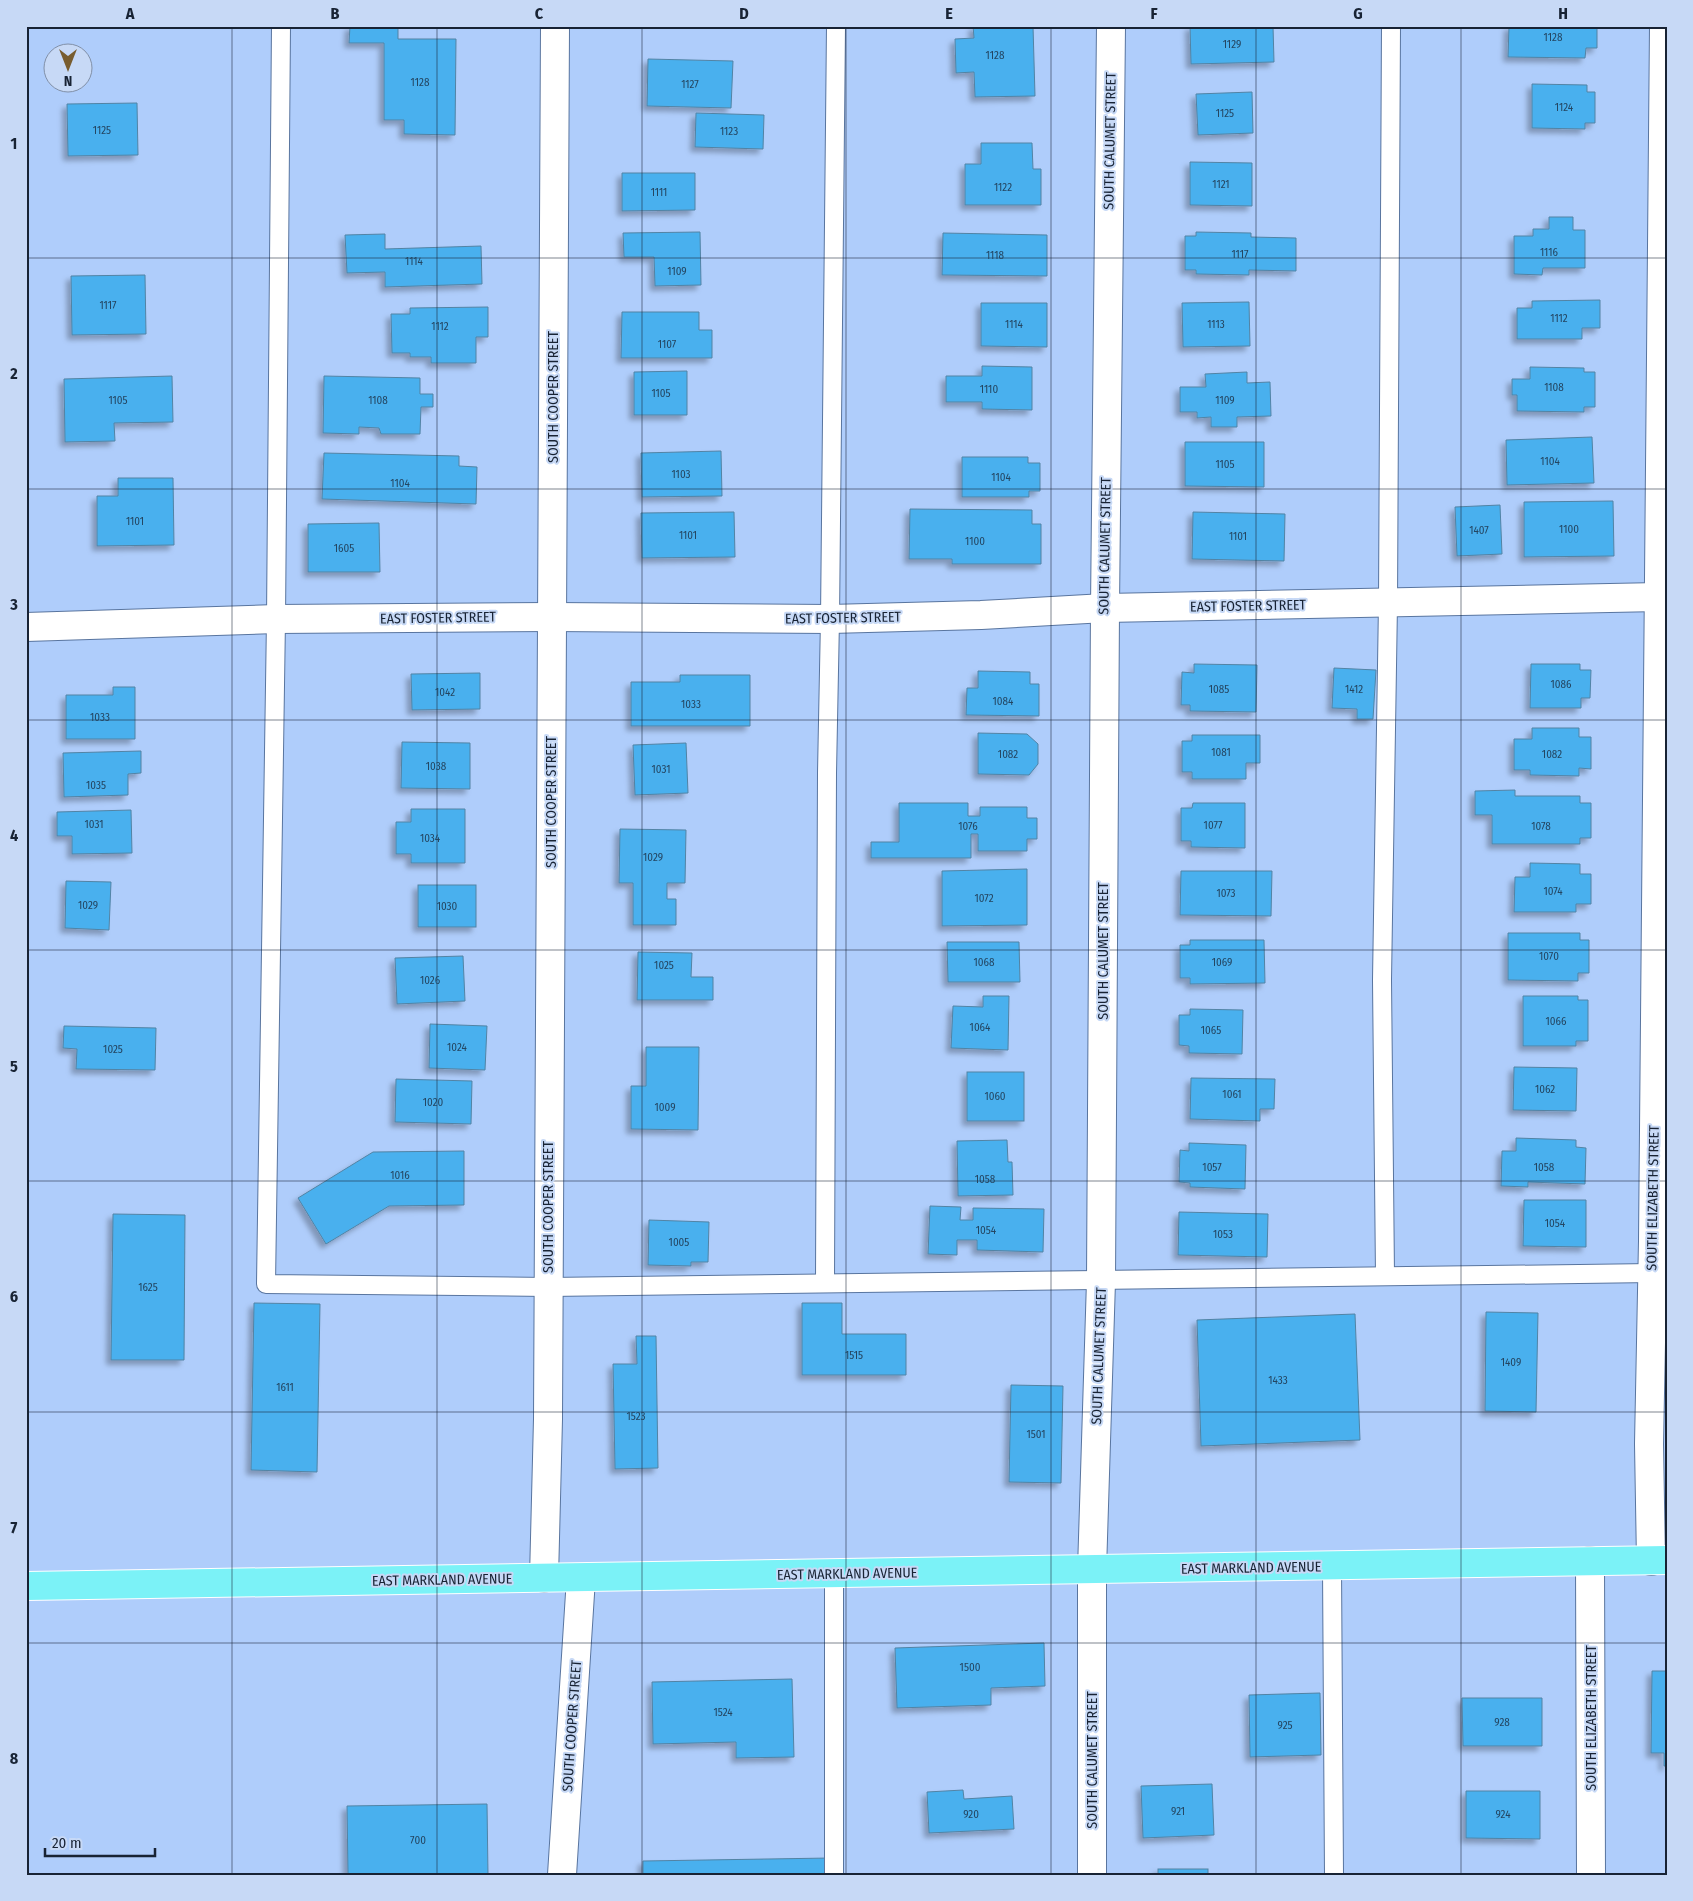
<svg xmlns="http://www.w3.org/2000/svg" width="1693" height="1901" font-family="'Fira Sans Condensed',sans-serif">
	<defs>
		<filter id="shadow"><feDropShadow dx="-4.5" dy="4.5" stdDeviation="2.5" flood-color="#0004"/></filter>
	</defs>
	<rect width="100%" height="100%" fill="#afcdfb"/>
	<g fill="#49b0ee" stroke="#5283a4" filter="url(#shadow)">
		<path d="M350 26H398V39H456L455 135 404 134V120H384V43H349Z"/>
		<path d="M973 26H1033L1035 96 975 97 974 72 956 73 955 39 974 38Z"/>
		<path d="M1190 26H1273L1274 62 1191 64Z"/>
		<path d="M1509 26H1597V48H1586L1585 58 1508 57Z"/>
		<path d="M648 59 733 61 731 108 647 106Z"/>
		<path d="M1532 84 1587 85V92H1595V123H1585V129L1532 128Z"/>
		<path d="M1252 92 1253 133 1198 135 1196 94Z"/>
		<path d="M137 103 138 155 68 156 67 104Z"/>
		<path d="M696 113 764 115 763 149 695 147Z"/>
		<path d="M981 143H1032L1033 169H1041V205H965V164H981Z"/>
		<path d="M1190 162 1252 163V206L1190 205Z"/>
		<path d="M622 173H695V210L622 211Z"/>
		<path d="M1549 217H1573V230H1585V268H1543L1542 275 1514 274V236H1533V229H1549Z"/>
		<path d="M700 232 701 285 655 286 654 257H624L623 233Z"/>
		<path d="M1196 232 1251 233V237L1296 238V271L1249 270V275L1196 274V270H1185V236H1196Z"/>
		<path d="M943 233 1047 235V276L942 275Z"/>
		<path d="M385 234V249L481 246 482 284 385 287V272L347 273 345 235Z"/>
		<path d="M145 275 146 334 72 335 71 276Z"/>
		<path d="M1600 300V328H1582V339H1517V308H1532V301Z"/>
		<path d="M1249 302 1250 346 1183 347 1182 303Z"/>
		<path d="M981 303H1047V347L981 346Z"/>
		<path d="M488 307V337H476V363H431V357H410V353H392L391 314H410V308Z"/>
		<path d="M622 312H699V330H712V358H621Z"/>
		<path d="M982 366 1032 367V410L982 409V402H946V376H982Z"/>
		<path d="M1530 367 1584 368V372H1595V407H1584V412L1517 411V395H1512V379H1530Z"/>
		<path d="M687 371V415H634V372Z"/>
		<path d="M1247 372V383L1270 382 1271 416 1237 417V427H1211V417L1197 418V412H1180V387H1206L1205 374Z"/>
		<path d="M172 376 173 422 114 423 115 441 65 442 64 379Z"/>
		<path d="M324 376 420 378V394H433V407H421L420 434H381L379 428 359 427V434L323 433Z"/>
		<path d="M1592 437 1594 483 1507 485 1506 440Z"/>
		<path d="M1185 442H1264V487L1185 486Z"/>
		<path d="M721 451 722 496 642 497 641 453Z"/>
		<path d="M324 453 459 456V466L477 467 476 504 322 499Z"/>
		<path d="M962 457H1028V463H1040V491H1029V497H962Z"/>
		<path d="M118 478H173L174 545 97 546V496H118Z"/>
		<path d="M1613 501 1614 556 1524 557V502Z"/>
		<path d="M1500 505 1502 554 1457 556 1455 507Z"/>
		<path d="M910 509 1032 510V524H1041V564H952V559H909Z"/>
		<path d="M734 512 735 557 642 558 641 513Z"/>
		<path d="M1193 512 1285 514 1284 561 1192 559Z"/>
		<path d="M379 523 380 572H308V524Z"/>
		<path d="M1194 664 1257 665 1256 712 1190 711V705H1181L1182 672 1194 673Z"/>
		<path d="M1531 664H1580V670H1591L1590 698H1581V708H1530Z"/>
		<path d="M1334 668 1376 670 1373 719H1357V709L1332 708Z"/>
		<path d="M978 671 1030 672V684H1039V716L966 715 967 688H978Z"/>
		<path d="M480 673V709L412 710 411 674Z"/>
		<path d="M680 675H750V726H631V682H680Z"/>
		<path d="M113 687H135V739H66V695H113Z"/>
		<path d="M1532 728H1579V737H1591V769L1579 768V776L1530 775V770H1514V739H1532Z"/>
		<path d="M978 733 1027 734 1038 744V764L1029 775 978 774Z"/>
		<path d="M1192 735H1260V763H1246V779H1192V772H1182V741H1192Z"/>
		<path d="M402 742 470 743V789L401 788Z"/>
		<path d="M686 743 688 793 635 795 633 745Z"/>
		<path d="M141 751V773L128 774V795L64 797 63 753Z"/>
		<path d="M1515 790V796H1580V803H1591V838H1580V844H1492V815H1475V791Z"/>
		<path d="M899 803H968V816H980V807H1027V818H1037V839H1027V851H978V834H971V858H871V842H899Z"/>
		<path d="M1193 803H1245V848L1191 847V841H1181V808H1192Z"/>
		<path d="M411 809H465V863H411V854H396V822H411Z"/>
		<path d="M131 810 132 853 72 854V836H57V812Z"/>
		<path d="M620 829 686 830 685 883H667V899H676V925H633V883H619Z"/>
		<path d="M1530 863 1580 864V874H1591V904H1576V912H1514L1515 877H1530Z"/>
		<path d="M1027 869V925L942 926V871Z"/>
		<path d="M1181 871H1272L1271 916 1180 915Z"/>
		<path d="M66 881 111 882 109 930 65 928Z"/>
		<rect x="418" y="885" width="58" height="42"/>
		<path d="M1508 933H1580V940H1589V973H1578V981L1508 980Z"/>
		<path d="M1190 940H1264L1265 983 1190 984V978H1180V945H1190Z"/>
		<path d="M947 942H1019L1020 982H948Z"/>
		<path d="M638 952 692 953 691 977H713V1000H637Z"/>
		<path d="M463 956 465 1001 397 1004 395 958Z"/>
		<path d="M983 996H1009L1008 1050 951 1048 953 1006 983 1007Z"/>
		<path d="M1523 996H1578V1000H1588V1041H1576V1046H1523Z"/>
		<path d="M1190 1009 1243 1010 1242 1054 1189 1053V1046L1179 1045V1015H1190Z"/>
		<path d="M430 1024 487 1026 485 1070 429 1068Z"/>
		<path d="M64 1026 156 1028 155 1070 76 1069 77 1049 63 1048Z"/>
		<path d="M646 1047H699L698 1130 631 1129V1086H646Z"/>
		<path d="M1514 1067 1577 1068 1576 1111 1513 1110Z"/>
		<rect x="967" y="1072" width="57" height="49"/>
		<path d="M1191 1078 1275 1079 1274 1109H1260V1121L1190 1119Z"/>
		<path d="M396 1079 472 1081 471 1124 395 1122Z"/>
		<path d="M1516 1138 1576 1140V1147L1586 1148 1585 1184 1528 1182V1187L1501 1186 1502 1151H1516Z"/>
		<path d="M1007 1140 1008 1162H1012L1013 1195 958 1196 957 1141Z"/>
		<path d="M1189 1143 1246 1145 1245 1189 1190 1187V1183L1179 1182 1180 1150 1189 1151Z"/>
		<path d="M464 1151V1205L389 1206 326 1244 298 1198 373 1152Z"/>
		<path d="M1524 1200H1586V1247L1523 1246Z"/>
		<path d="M930 1206 961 1207 960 1220H973V1208L1044 1209 1043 1252 977 1250V1240H957V1255L928 1254Z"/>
		<path d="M1179 1212 1268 1214 1267 1257 1178 1255Z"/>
		<path d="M113 1214 185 1215 184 1360H111Z"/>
		<path d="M649 1220 709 1222 708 1262H691V1266L648 1265Z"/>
		<path d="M254 1303 320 1304 317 1472 251 1470Z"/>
		<path d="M802 1303H842V1334H906V1375H802Z"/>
		<path d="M1486 1312 1538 1313 1536 1412 1485 1411Z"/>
		<path d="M1355 1314 1360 1440 1201 1446 1197 1320Z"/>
		<path d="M636 1336H656L658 1468 615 1469 613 1364H637Z"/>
		<path d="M1011 1385 1063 1386 1061 1483 1009 1482Z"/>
		<path d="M1044 1643 1045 1686 991 1688V1705L897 1708 895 1648Z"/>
		<path d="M1652 1671H1667V1766H1664V1753H1651Z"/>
		<path d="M792 1679 794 1757 736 1758V1742L653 1744 652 1682Z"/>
		<path d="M1320 1693 1321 1755 1250 1757 1249 1695Z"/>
		<path d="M1462 1698H1542V1746H1463Z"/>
		<path d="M1212 1784 1214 1835 1143 1838 1141 1786Z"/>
		<path d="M963 1790 964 1799 1012 1796 1014 1829 929 1833 927 1792Z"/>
		<path d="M1466 1791H1540V1839L1466 1838Z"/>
		<path d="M487 1804 488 1875H348L347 1806Z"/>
		<path d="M830 1858V1875H643V1861Z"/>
		<rect x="1158" y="1869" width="50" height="6"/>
	</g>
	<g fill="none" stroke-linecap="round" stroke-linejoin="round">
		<g stroke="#59759f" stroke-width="20">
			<g id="lane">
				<path d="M281 26 276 619 266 1284 548 1287 1653 1273"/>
				<path d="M1385 1276 1382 980 1388 603 1391 26"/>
				<path d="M825 1283 827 773 830 619 836 26"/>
				<path d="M1332 1567 1334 1875"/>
				<path d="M834 1574V1875"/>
			</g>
		</g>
		<g stroke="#59759f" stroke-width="30">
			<g id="street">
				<path d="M26 627 276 619 552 617 830 619 981 615 1105 608 1659 597"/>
				<path d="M1590 1561 1591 1875"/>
				<path d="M1651 1561 1649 1444 1653 1241 1664 26"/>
				<path d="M544 1578 548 1419 555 26"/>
				<path d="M562 1875 581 1578"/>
				<path d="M1092 1875V1570L1101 1281 1105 608 1111 26"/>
			</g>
		</g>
		<g stroke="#fff" stroke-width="30">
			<path id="primary" d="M26 1586 1667 1560"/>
		</g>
		<use href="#lane" stroke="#fff" stroke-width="18"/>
		<use href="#street" stroke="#fff" stroke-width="28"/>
		<use href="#primary" stroke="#7bf2f7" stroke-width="28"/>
	</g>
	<path fill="none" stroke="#182334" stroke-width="1" stroke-opacity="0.55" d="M232 26V1875M437 26V1875M642 26V1875M846 26V1875M1051 26V1875M1256 26V1875M1461 26V1875M26 258H1667M26 489H1667M26 720H1667M26 950H1667M26 1181H1667M26 1412H1667M26 1643H1667"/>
	<g text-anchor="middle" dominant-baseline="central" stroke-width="4" stroke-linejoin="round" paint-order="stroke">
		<g font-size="11" fill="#244662">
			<text x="1553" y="37">1128</text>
			<text x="1232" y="44">1129</text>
			<text x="995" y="55">1128</text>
			<text x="420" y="82">1128</text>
			<text x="690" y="84">1127</text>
			<text x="1564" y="107">1124</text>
			<text x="1225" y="113">1125</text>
			<text x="102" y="130">1125</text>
			<text x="729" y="131">1123</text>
			<text x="1221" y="184">1121</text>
			<text x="1003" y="187">1122</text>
			<text x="659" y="192">1111</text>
			<text x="1549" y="252">1116</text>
			<text x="1240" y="254">1117</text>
			<text x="995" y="255">1118</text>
			<text x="414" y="261">1114</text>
			<text x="677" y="271">1109</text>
			<text x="108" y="305">1117</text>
			<text x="1559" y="318">1112</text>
			<text x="1014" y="324">1114</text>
			<text x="1216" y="324">1113</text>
			<text x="440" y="326">1112</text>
			<text x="667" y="344">1107</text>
			<text x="1554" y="387">1108</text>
			<text x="989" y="389">1110</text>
			<text x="661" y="393">1105</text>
			<text x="118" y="400">1105</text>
			<text x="378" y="400">1108</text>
			<text x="1225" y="400">1109</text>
			<text x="1550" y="461">1104</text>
			<text x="1225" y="464">1105</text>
			<text x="681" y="474">1103</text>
			<text x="1001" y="477">1104</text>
			<text x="400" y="483">1104</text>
			<text x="135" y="521">1101</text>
			<text x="1569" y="529">1100</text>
			<text x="1479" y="530">1407</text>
			<text x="688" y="535">1101</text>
			<text x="1238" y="536">1101</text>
			<text x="975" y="541">1100</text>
			<text x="344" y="548">1605</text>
			<text x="1561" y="684">1086</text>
			<text x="1219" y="689">1085</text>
			<text x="1354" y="689">1412</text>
			<text x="445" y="692">1042</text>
			<text x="1003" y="701">1084</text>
			<text x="691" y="704">1033</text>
			<text x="100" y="717">1033</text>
			<text x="1221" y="752">1081</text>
			<text x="1008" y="754">1082</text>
			<text x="1552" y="754">1082</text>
			<text x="436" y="766">1038</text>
			<text x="661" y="769">1031</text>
			<text x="96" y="785">1035</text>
			<text x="94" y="824">1031</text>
			<text x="1213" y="825">1077</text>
			<text x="968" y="826">1076</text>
			<text x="1541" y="826">1078</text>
			<text x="430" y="838">1034</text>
			<text x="653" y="857">1029</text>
			<text x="1553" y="891">1074</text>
			<text x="1226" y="893">1073</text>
			<text x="984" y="898">1072</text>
			<text x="88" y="905">1029</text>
			<text x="447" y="906">1030</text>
			<text x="1549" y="956">1070</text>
			<text x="984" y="962">1068</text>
			<text x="1222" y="962">1069</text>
			<text x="664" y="965">1025</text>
			<text x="430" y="980">1026</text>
			<text x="1556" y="1021">1066</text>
			<text x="980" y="1027">1064</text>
			<text x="1211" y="1030">1065</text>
			<text x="457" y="1047">1024</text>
			<text x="113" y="1049">1025</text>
			<text x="1545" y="1089">1062</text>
			<text x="1232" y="1094">1061</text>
			<text x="995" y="1096">1060</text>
			<text x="433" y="1102">1020</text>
			<text x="665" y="1107">1009</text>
			<text x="1212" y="1167">1057</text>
			<text x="1544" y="1167">1058</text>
			<text x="400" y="1175">1016</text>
			<text x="985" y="1179">1058</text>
			<text x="1555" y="1223">1054</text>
			<text x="986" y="1230">1054</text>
			<text x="1223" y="1234">1053</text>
			<text x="679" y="1242">1005</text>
			<text x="148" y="1287">1625</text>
			<text x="854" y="1355">1515</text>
			<text x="1511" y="1362">1409</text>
			<text x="1278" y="1380">1433</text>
			<text x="285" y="1387">1611</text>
			<text x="636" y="1416">1523</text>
			<text x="1036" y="1434">1501</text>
			<text x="970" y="1667">1500</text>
			<text x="723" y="1712">1524</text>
			<text x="1502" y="1722">928</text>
			<text x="1285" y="1725">925</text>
			<text x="1178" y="1811">921</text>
			<text x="971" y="1814">920</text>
			<text x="1503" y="1814">924</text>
			<text x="418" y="1840">700</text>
		</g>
		<g font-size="14" fill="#182334" stroke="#c7d9f6">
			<text transform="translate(1110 141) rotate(-89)">SOUTH CALUMET STREET</text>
			<text transform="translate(553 397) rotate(-90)">SOUTH COOPER STREET</text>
			<text transform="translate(1105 546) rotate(-89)">SOUTH CALUMET STREET</text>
			<text transform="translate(1248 606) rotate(-1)">EAST FOSTER STREET</text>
			<text transform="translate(438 618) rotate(-1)">EAST FOSTER STREET</text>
			<text transform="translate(843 618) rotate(-1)">EAST FOSTER STREET</text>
			<text transform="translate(551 802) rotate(-90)">SOUTH COOPER STREET</text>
			<text transform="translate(1103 951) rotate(-90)">SOUTH CALUMET STREET</text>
			<text transform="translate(1653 1198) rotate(-89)">SOUTH ELIZABETH STREET</text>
			<text transform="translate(548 1207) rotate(-90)">SOUTH COOPER STREET</text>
			<text transform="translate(1099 1356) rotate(-88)">SOUTH CALUMET STREET</text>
			<text transform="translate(1251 1568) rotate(-1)">EAST MARKLAND AVENUE</text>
			<text transform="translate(847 1574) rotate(-1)">EAST MARKLAND AVENUE</text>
			<text transform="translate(442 1580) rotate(-1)">EAST MARKLAND AVENUE</text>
			<text transform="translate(1591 1718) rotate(-90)">SOUTH ELIZABETH STREET</text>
			<text transform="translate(572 1726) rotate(-86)">SOUTH COOPER STREET</text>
			<text transform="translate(1092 1760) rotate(-90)">SOUTH CALUMET STREET</text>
		</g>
	</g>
	<rect width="1693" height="1901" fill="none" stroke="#c7d9f6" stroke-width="55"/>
	<g transform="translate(68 68) rotate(180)"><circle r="24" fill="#c7d9f6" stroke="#8190a8"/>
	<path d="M0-4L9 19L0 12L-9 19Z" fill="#785d2f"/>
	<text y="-8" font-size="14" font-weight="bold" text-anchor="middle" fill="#182334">N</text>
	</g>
	<path d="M45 1848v8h110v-8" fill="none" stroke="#182334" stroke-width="2.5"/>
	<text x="52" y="1848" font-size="15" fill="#182334" stroke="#c7d9f6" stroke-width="4" paint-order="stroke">20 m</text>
	<rect x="28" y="28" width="1638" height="1846" fill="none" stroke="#182334" stroke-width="2"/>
	<g font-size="16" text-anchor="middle" font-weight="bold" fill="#182334">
		<text x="130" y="19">A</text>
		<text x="335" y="19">B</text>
		<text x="539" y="19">C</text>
		<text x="744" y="19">D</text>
		<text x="949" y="19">E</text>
		<text x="1154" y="19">F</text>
		<text x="1358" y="19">G</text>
		<text x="1563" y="19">H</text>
		<text x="14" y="149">1</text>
		<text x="14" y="379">2</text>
		<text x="14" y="610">3</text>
		<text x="14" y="841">4</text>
		<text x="14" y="1072">5</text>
		<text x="14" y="1302">6</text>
		<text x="14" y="1533">7</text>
		<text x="14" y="1764">8</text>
	</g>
</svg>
